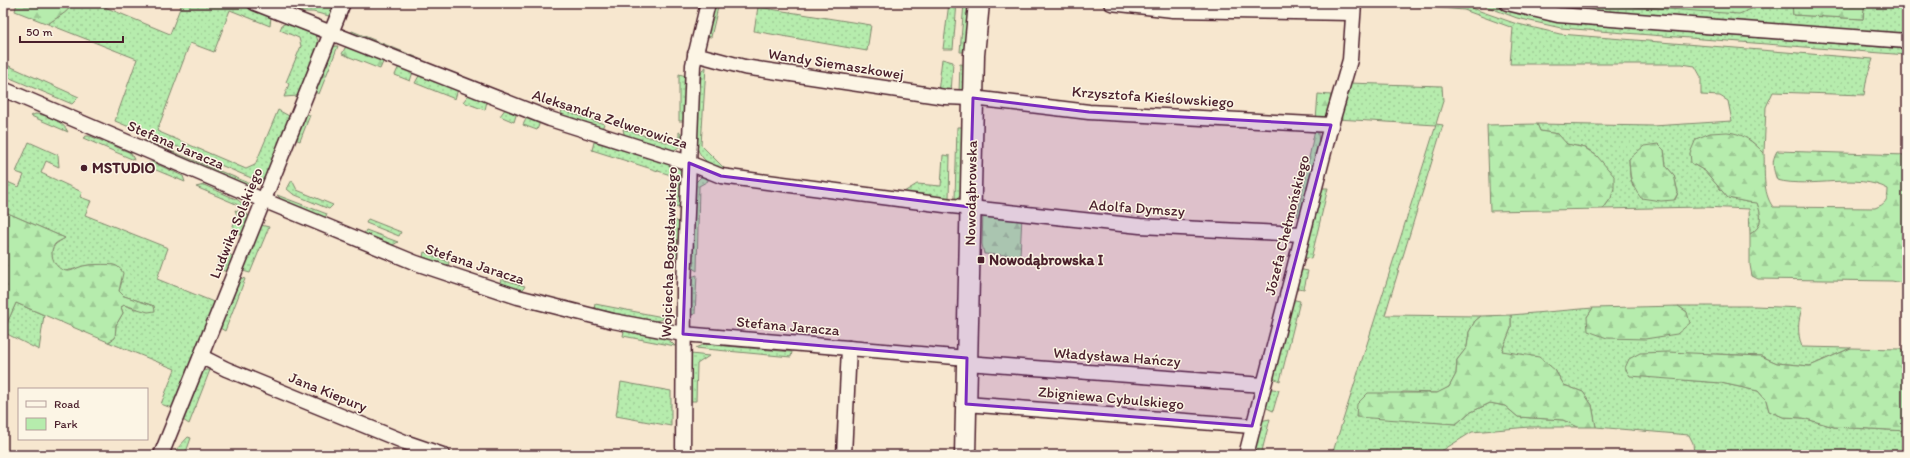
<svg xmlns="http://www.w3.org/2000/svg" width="1910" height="458" font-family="Itim,sans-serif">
	<defs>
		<pattern id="green-dots" width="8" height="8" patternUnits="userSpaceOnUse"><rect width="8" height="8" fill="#b6ecad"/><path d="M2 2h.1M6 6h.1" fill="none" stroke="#9eca95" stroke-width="1.8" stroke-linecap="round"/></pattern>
		<pattern id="forest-firs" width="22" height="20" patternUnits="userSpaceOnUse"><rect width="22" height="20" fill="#b6ecad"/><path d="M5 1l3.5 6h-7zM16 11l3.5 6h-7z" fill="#9eca95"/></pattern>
	</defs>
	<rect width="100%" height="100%" fill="#f7e7cf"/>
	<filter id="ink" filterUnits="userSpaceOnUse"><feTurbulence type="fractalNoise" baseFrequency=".025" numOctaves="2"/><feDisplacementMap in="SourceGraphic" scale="8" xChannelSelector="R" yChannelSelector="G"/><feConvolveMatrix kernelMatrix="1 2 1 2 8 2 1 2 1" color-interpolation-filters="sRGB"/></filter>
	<g filter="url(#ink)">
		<g fill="url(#green-dots)" stroke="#80866c" fill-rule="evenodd">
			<path d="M72 3H95L170 34 182 3H237L271 17 270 26 230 10 214 52 190 43 157 131 246 169 255 165 278 110 291 117 268 171 261 182 115 121 137 59 48 24C56 17 68 14 72 3Z"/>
			<path d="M281 3H293L310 10 321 6 322 3H336L329 16 313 12H303Z"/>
			<path d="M714 3H719L711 37 706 36Z"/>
			<path d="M949 3H957L953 49H943Z"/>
			<path d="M964 3H971L967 52H960Z"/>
			<path d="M1380 3H1457L1514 23 1560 34 1873 59 1867 77 1864 95 1773 92 1766 107 1764 153 1750 140 1691 163 1705 171 1728 198 1747 202H1757C1762 215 1763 227 1750 234L1749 209 1703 207 1603 209 1611 198 1597 156 1586 148 1566 144 1558 134 1540 131 1537 124 1653 126 1732 121 1728 101 1720 96 1701 95V77L1695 66 1682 64H1510L1513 28 1464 10ZM1664 150 1666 166 1674 175 1678 193 1675 200 1633 187 1630 177 1629 159Z"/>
			<path d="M1477 3H1492L1542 19 1564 23 1907 49V55L1561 28 1517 18Z"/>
			<path d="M1533 3H1582L1654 8H1754L1762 3H1792L1793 15 1863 19 1864 8 1870 3H1907V34L1583 10 1544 7Z"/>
			<path d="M758 7 871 25 867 51 754 31Z"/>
			<path d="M287 23 316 35 318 41 317 48 298 96 284 97 289 84 286 82 301 46 299 38 280 30 282 25Z"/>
			<path d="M352 31 416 57 415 59 351 33Z"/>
			<path d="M942 59 953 62 951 94 938 92Z"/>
			<path d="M960 64 967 65 966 93H959Z"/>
			<path d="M7 65 79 97 72 104 3 75V69Z"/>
			<path d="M399 66 413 72 410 81 395 75Z"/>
			<path d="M706 67 701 145 729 173C713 166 702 163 696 145L701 75 702 70Z"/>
			<path d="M420 74 458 89 455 99 415 83Z"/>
			<path d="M679 74 686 76 684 121H679Z"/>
			<path d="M1348 83 1442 86 1443 101 1436 124 1443 125 1385 315 1481 316 1475 321 1469 332 1467 347 1457 360 1456 374 1449 387 1438 393 1403 392 1356 416 1456 424 1469 413 1490 403 1505 406 1518 417 1563 420 1578 427H1529L1472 432 1435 455H1332L1436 125 1337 119Z"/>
			<path d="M470 93 487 101 485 110 463 102Z"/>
			<path d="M506 108 517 112 514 122 500 116Z"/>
			<path d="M562 110 604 124 601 131 563 118 561 114Z"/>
			<path d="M35 114C46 114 64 122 68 132L31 116Z"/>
			<path d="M305 114 310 115 300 141 295 139Z"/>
			<path d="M527 117 540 122 537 130 523 125Z"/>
			<path d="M957 127H966L964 190 961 196 955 199Z"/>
			<path d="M623 129 669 143 679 137V132L683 134C682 144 681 147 672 151L625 138Z"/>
			<path d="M1315 129 1318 132 1319 146 1301 217 1297 216Z"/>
			<path d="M86 136H90L131 153 134 160 83 138Z"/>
			<path d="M144 140 249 183 246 187 143 143Z"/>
			<path d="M29 142 58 155 59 167 46 161 41 173 82 192 80 197 91 201 85 215 168 248 157 279 216 303 174 409 161 404 175 369 108 342 115 338 116 325 123 313 121 307 124 305 135 309 154 306 124 296 119 291 122 281 113 265C106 266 99 265 91 265 77 265 58 282 52 257 50 246 57 243 65 238L3 211V180L19 187 24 175 16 172Z"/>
			<path d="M594 142 667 162 677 167 682 172 681 206 676 207 677 177 592 150Z"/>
			<path d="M943 155 950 156 949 199 899 195 917 184 941 186Z"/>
			<path d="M152 162 183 176 185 182 144 165Z"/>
			<path d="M701 177 708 179V181L699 186 697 271 691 267 695 183Z"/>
			<path d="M292 180 297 190 333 205 329 209 293 194 287 189Z"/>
			<path d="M204 185 238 200 244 205 243 207 196 187Z"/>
			<path d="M1319 188H1328L1311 259 1302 257Z"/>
			<path d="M277 195 327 214 325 218 282 200Z"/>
			<path d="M235 210 248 215 249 217 242 236 231 231 237 215Z"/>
			<path d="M368 219 401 232 399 236 366 223Z"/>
			<path d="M675 220 680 223 679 254 676 257H673Z"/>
			<path d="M261 225 269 227 250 273 243 271Z"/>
			<path d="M366 230 398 242 393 245 364 234Z"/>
			<path d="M223 251 234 257 227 272 216 268Z"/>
			<path d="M424 252 449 262 448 266 423 257Z"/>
			<path d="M1298 269 1308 271 1304 289 1294 287Z"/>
			<path d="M697 275 695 314 690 315 691 277Z"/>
			<path d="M242 278 245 279 225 331 220 328 239 279Z"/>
			<path d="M501 279 525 286 522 291 500 284Z"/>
			<path d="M1291 299 1300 301 1280 381 1270 377Z"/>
			<path d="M16 303 44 315 39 350 3 332Z"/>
			<path d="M595 304 668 318 655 321 594 309Z"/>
			<path d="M1678 306H1755L1802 308C1798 321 1797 333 1802 347L1851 348 1810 366 1777 363 1761 356 1716 354 1683 380 1721 383 1758 391 1766 400 1769 411 1783 417 1803 418 1834 427 1907 431V455H1694L1693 443 1689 435 1596 427 1592 405 1583 392 1564 385 1555 370 1502 351 1511 328V315L1593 308 1587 317 1687 312Z"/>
			<path d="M624 331 669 340 675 346 623 336Z"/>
			<path d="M705 344 792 352 791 357 695 348Z"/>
			<path d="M691 354 709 356 697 364 696 401H689L690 358Z"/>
			<path d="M206 370H210L189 424 183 420 203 372Z"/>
			<path d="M621 382 671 391V426L616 416Z"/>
			<path d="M1267 388 1279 390 1273 411 1263 406Z"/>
			<path d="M1270 419 1261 455H1251L1259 421Z"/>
			<path d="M188 437 191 438 185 455H173L175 451Z"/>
		</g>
		<g fill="url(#forest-firs)" stroke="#80866c">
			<path d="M17 3H72C68 14 56 17 48 24L15 11Z"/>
			<path d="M1582 3H1762L1754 8 1739 14Z"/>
			<path d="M1792 3H1870L1864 8 1863 19 1793 15Z"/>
			<path d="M334 46H338L319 94 312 91 329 51Z"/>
			<path d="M346 46 384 60 380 69 342 54Z"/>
			<path d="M1318 94 1331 95 1329 118 1316 120Z"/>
			<path d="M1537 124 1540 131 1558 134 1567 144 1585 148 1597 156 1608 169 1614 176V188L1611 198 1603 209 1490 211 1487 125Z"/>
			<path d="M1727 132C1743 133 1753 142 1764 153 1765 171 1762 192 1773 207L1875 208C1885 204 1888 201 1888 189 1857 172 1811 189 1777 180 1773 169 1771 161 1777 151L1907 155V284L1892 281 1758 279 1752 276 1750 265V234C1763 227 1762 215 1757 203L1747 202 1728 198 1705 171 1691 163 1690 153 1696 139 1710 133Z"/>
			<path d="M1658 144 1664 150 1666 166 1674 175 1678 193 1674 200 1661 201 1641 198C1630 184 1630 176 1629 159L1644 146Z"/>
			<path d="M3 211 65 238C62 240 57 242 55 244 48 252 54 267 63 270 70 273 74 269 80 267 86 264 108 264 114 265 118 266 121 269 123 273L119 291 124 296 154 306 155 311 148 312 124 305 121 307 123 313 116 325 115 338 108 342 16 303 3 332Z"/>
			<path d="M983 212 1022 216 1020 256 984 254 982 244Z"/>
			<path d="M1678 306 1687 312 1690 323 1677 334 1645 339 1607 338 1588 331 1587 317 1593 308Z"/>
			<path d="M1511 315V328L1502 351 1539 357 1555 370 1564 385 1583 392 1592 405 1596 427H1578L1563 420 1518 417 1505 406 1490 403 1469 413 1456 424 1356 417 1357 404 1368 393H1437L1449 387 1456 374 1457 360 1467 347 1469 332 1475 321 1481 316Z"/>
			<path d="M1851 348 1900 349 1907 354V431L1834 427 1803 418 1783 417 1769 411 1766 400 1758 391 1721 383 1630 376 1625 368 1629 359 1640 353 1668 352 1761 356 1777 363 1810 366Z"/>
		</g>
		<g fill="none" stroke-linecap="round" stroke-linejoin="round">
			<g stroke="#4a1f2b" stroke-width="17">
				<g id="street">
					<path d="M255 3 550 119 689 163 721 176 952 206 1140 226 1302 234"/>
					<path d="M1111 3 1173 10 1352 13"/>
					<path d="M1507 3 1558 15 1907 41"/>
					<path d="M695 54 744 67 945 97 973 98 1089 112 1331 125"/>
					<path d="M3 89 263 200 416 263 518 297 613 321 683 334 967 358"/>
					<path d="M202 357 226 369 405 442 443 455"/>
					<path d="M967 363 1263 385"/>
					<path d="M966 404 1252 426"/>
					<path d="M161 455 343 3"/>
					<path d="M683 455 684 286 693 65 708 3"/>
					<path d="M844 455 849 348"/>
					<path d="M1246 455 1331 125 1350 60 1354 3"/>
				</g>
			</g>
			<g stroke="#4a1f2b" stroke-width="23">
				<path id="secondary" d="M965 455 974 55 979 3"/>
			</g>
			<use href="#street" stroke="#fcf5e5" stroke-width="14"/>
			<use href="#secondary" stroke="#fcf5e5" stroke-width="20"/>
		</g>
	</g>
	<path fill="#7b2cbf" fill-opacity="0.2" stroke="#7b2cbf" stroke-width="3" stroke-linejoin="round" d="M973 98 1089 112 1331 125 1252 426 966 404 967 358 683 334 689 163 721 176 970 207Z"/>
	<g fill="#4a1f2b" stroke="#fcf5e5" stroke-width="1.5">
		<circle cx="84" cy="168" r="4"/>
		<rect x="977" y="256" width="8" height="8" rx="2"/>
	</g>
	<g text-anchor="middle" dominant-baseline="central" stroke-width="3" stroke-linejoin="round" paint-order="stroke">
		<g font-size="15" fill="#4a1f2b" stroke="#fcf5e5">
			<text transform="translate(836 64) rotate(9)">Wandy Siemaszkowej</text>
			<text transform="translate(1153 97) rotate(4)">Krzysztofa Kieślowskiego</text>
			<text transform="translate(610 119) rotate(18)">Aleksandra Zelwerowicza</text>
			<text transform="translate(176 145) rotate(23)">Stefana Jaracza</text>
			<text transform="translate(971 193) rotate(-89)">Nowodąbrowska</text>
			<text transform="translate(1137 208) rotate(4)">Adolfa Dymszy</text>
			<text transform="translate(236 223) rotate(-68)">Ludwika Solskiego</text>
			<text transform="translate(1287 225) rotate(-76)">Józefa Chełmońskiego</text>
			<text transform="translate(669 252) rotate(-88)">Wojciecha Bogusławskiego</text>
			<text transform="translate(475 264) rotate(18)">Stefana Jaracza</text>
			<text transform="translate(788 326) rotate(5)">Stefana Jaracza</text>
			<text transform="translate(1117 357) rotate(4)">Władysława Hańczy</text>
			<text transform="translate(328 392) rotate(22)">Jana Kiepury</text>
			<text transform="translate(1111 398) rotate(5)">Zbigniewa Cybulskiego</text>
		</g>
		<g font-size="15" font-weight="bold" fill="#4a1f2b" stroke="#fcf5e5" text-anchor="start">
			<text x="92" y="168">MSTUDIO</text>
			<text x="989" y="260">Nowodąbrowska I</text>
		</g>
	</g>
	<rect width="1910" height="458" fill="none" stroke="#fcf5e5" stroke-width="16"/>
	<rect x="8" y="8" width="1894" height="442" fill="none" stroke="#4a1f2b" stroke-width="1.5" filter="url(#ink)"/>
	<rect x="18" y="388" width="130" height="52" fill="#fcf5e5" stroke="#b59f9b"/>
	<rect x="26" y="401" width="20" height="6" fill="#fcf5e5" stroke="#b59f9b"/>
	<text x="54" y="408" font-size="12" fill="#4a1f2b">Road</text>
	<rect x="26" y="418" width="20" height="12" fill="#b6ecad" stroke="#b59f9b"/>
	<text x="54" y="428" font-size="12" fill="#4a1f2b">Park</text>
	<path d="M20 36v6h103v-6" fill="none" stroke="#4a1f2b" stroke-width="2"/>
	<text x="26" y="36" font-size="12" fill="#4a1f2b" stroke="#fcf5e5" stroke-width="3" paint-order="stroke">50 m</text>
</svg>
